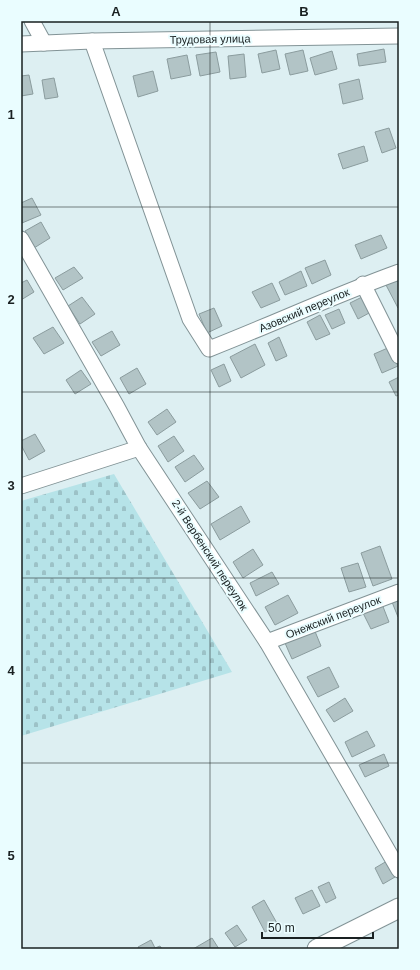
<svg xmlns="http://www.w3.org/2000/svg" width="420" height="970" font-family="Arial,sans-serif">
	<defs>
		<pattern id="cemetery-stones" width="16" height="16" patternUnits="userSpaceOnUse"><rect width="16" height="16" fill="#b6e3e8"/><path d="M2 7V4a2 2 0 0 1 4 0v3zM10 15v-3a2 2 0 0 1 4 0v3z" fill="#9cc2c7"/></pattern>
	</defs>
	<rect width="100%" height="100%" fill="#ddeff2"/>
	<path fill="url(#cemetery-stones)" d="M114 474 232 672 21 736V501Z"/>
	<g fill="#b2c4c6" stroke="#8b9c9e">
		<path d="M384 49 386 62 359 66 357 54Z"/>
		<path d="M276 50 280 69 262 73 258 54Z"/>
		<path d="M303 50 308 71 290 75 285 54Z"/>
		<path d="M332 51 337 69 315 75 310 58Z"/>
		<path d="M216 52 220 72 200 76 196 55Z"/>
		<path d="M244 54 246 77 230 79 228 56Z"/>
		<path d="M187 55 191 75 171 79 167 59Z"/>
		<path d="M153 71 158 91 138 97 133 76Z"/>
		<path d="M29 75 33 94 21 96V76Z"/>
		<path d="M54 78 58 97 45 99 42 80Z"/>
		<path d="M359 79 363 99 343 104 339 84Z"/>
		<path d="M389 128 396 148 382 153 375 132Z"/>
		<path d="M364 146 368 161 343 169 338 154Z"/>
		<path d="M32 198 41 215 22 223 21 203Z"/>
		<path d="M41 222 50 238 34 248 25 231Z"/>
		<path d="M381 235 387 248 361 259 355 245Z"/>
		<path d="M325 260 331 275 312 284 305 268Z"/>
		<path d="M74 267 83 278 63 290 55 278Z"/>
		<path d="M301 271 307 286 285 295 279 282Z"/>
		<path d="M399 278V307L398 308 386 285Z"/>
		<path d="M27 280 34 292 21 300V283Z"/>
		<path d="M272 283 280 300 261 308 252 292Z"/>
		<path d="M364 296 371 312 358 319 350 303Z"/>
		<path d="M82 297 95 314 80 324 68 306Z"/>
		<path d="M214 308 222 326 207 333 199 314Z"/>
		<path d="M339 309 345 323 332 329 325 315Z"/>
		<path d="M320 315 330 334 316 340 307 322Z"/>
		<path d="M53 327 64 343 44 354 33 338Z"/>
		<path d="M112 331 120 345 101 356 92 342Z"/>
		<path d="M279 337 287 356 276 361 268 343Z"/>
		<path d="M255 344 265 365 241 378 230 357Z"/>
		<path d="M390 347 398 366 382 373 374 354Z"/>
		<path d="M224 364 231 381 219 387 211 370Z"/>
		<path d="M137 368 146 384 129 394 120 378Z"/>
		<path d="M81 370 91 384 75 394 66 380Z"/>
		<path d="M399 377V395L396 396 389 382Z"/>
		<path d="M167 409 176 422 157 435 148 422Z"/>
		<path d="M35 434 45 451 29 460 21 445V441Z"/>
		<path d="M174 436 184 451 168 462 158 446Z"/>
		<path d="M194 455 204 469 185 482 175 467Z"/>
		<path d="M207 481 219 497 200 509 188 493Z"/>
		<path d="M241 506 250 522 220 540 211 524Z"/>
		<path d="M380 546 392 579 373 586 361 553Z"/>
		<path d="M253 549 263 565 243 578 233 562Z"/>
		<path d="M358 563 366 587 349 592 341 568Z"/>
		<path d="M272 572 279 584 256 596 250 583Z"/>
		<path d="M288 595 298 613 275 625 265 607Z"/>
		<path d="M399 599V616L398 617 392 602Z"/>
		<path d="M382 604 389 622 371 629 363 613Z"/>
		<path d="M314 629 321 646 292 659 285 643Z"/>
		<path d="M329 667 339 687 318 697 307 677Z"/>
		<path d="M345 698 353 711 334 722 326 710Z"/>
		<path d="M367 731 375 746 352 757 345 742Z"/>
		<path d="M384 754 389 766 365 777 359 765Z"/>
		<path d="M387 861 395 877 383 884 375 868Z"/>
		<path d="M329 882 336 898 326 903 318 887Z"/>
		<path d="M312 890 320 906 303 914 295 898Z"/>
		<path d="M264 900 278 925 265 932 252 907Z"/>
		<path d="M237 925 247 940 235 947 225 933Z"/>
		<path d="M212 938 219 949H193Z"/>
		<path d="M151 940 155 948 160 946 162 949H139L138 947Z"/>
	</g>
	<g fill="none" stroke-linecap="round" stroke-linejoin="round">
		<g stroke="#829396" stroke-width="17">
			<g id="minor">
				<path d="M32 21 44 43"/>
				<path d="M92 41 190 319 209 349C273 324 335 295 399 272"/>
				<path d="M21 44 92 41 399 36"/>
				<path d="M21 239 117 407 139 448 267 642 399 870"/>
				<path d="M363 284 399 356"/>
				<path d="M21 486 139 448"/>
				<path d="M267 642 399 592"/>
			</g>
		</g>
		<g stroke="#829396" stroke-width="21">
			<path id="major" d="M317 949 399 908"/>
		</g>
		<use href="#minor" stroke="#fff" stroke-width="15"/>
		<use href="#major" stroke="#fff" stroke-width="19"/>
	</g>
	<path fill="none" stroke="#192021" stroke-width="1" stroke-opacity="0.55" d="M210 21V949M21 207H399M21 392H399M21 578H399M21 763H399"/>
	<g text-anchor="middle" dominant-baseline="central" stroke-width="4" stroke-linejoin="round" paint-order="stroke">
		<g font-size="11" fill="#192021" stroke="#eafdff">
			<text transform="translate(210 39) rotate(-1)">Трудовая улица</text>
			<text transform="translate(304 310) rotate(-23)">Азовский переулок</text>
			<text transform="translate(210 555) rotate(57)">2-й Вербенский переулок</text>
			<text transform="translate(333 617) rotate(-21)">Онежский переулок</text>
		</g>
	</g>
	<rect width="420" height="970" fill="none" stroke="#eafdff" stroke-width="44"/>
	<path d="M262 932v6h111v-6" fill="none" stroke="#192021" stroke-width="2"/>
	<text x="268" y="932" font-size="12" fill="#192021" stroke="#eafdff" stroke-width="3" paint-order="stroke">50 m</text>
	<rect x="22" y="22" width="376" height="926" fill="none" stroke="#192021" stroke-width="1.5"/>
	<g font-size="13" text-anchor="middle" font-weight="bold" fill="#192021">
		<text x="116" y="16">A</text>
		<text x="304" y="16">B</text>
		<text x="11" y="119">1</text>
		<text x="11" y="304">2</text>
		<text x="11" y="490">3</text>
		<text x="11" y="675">4</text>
		<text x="11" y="860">5</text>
	</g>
</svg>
